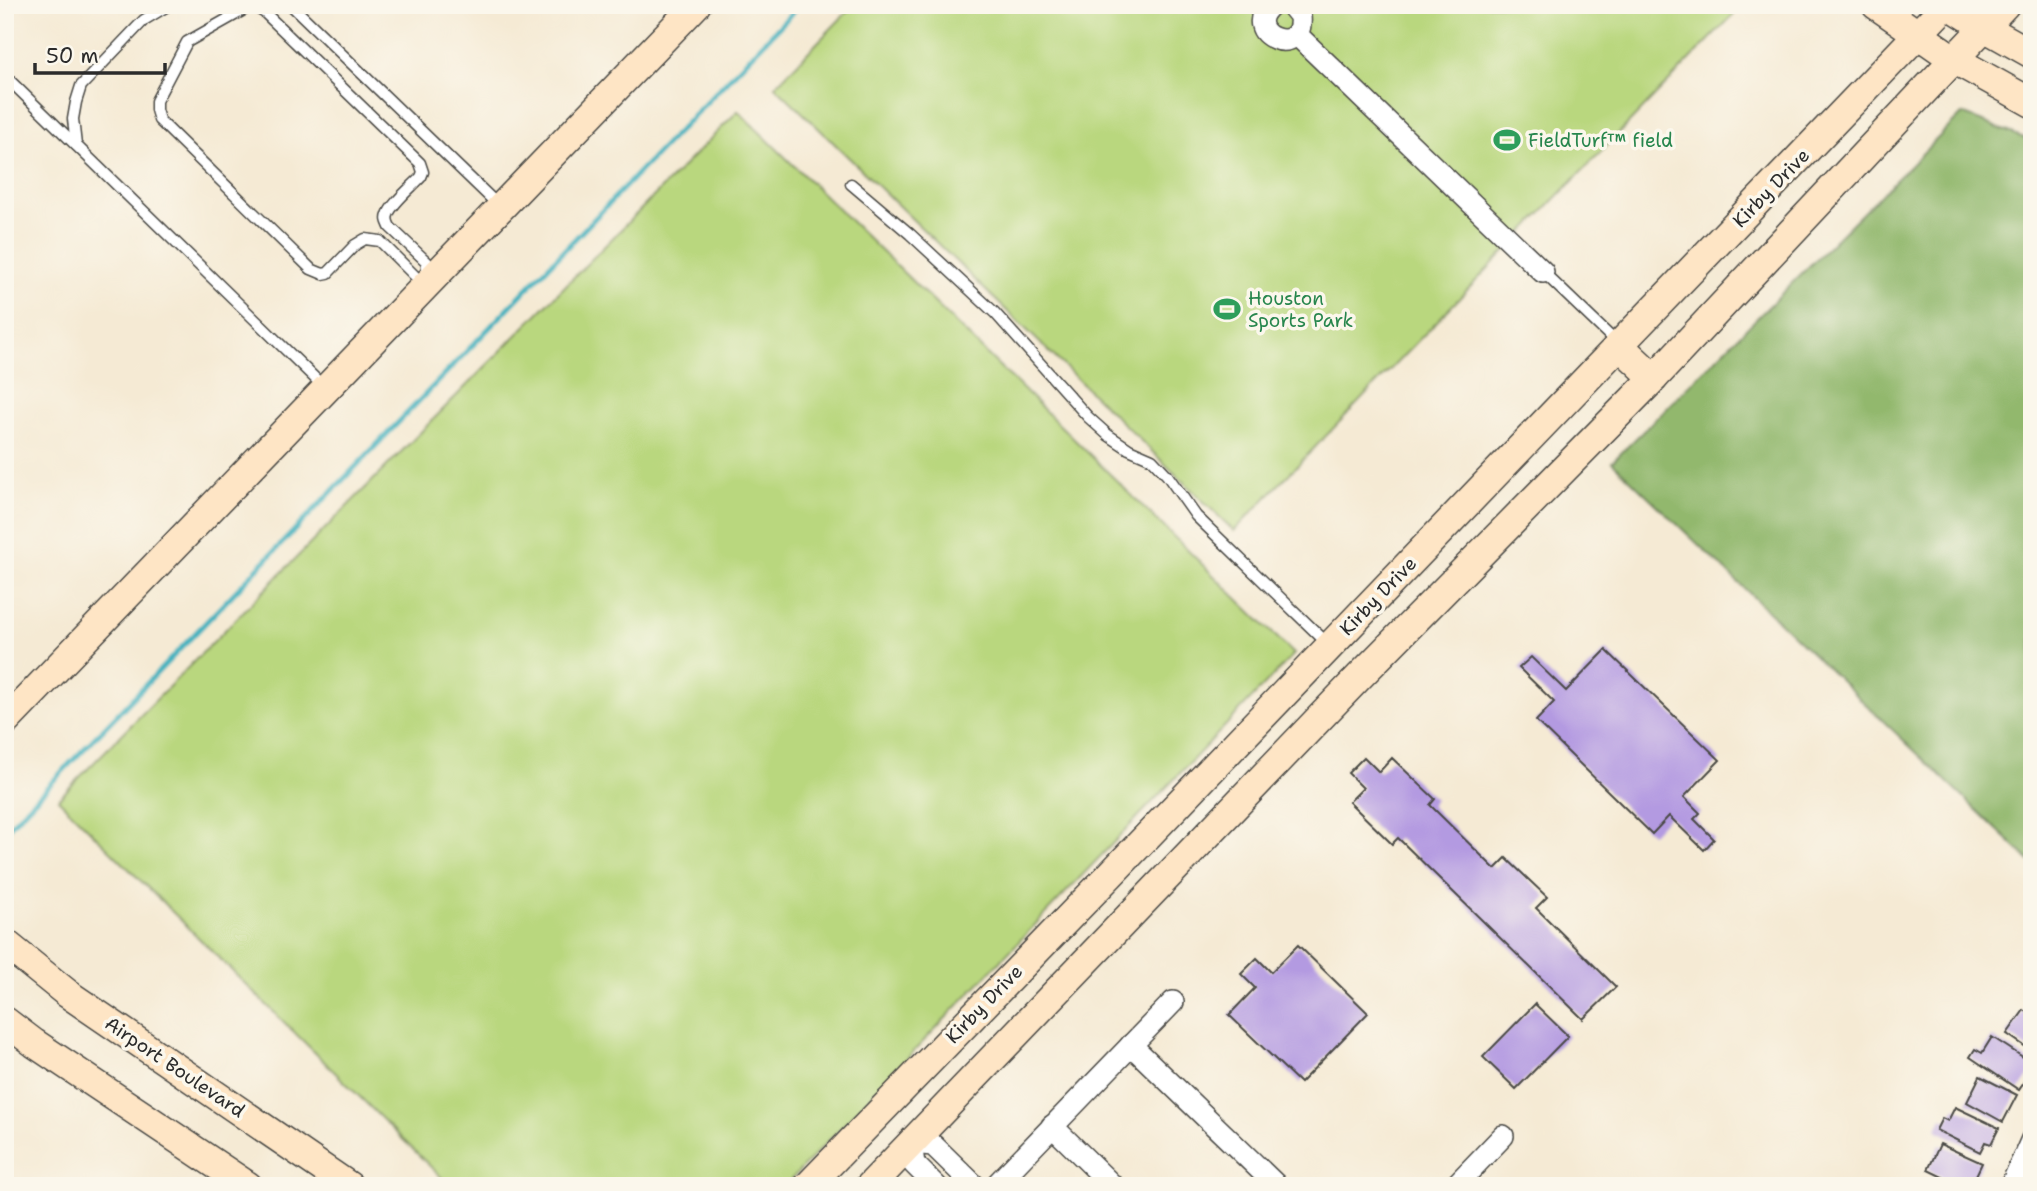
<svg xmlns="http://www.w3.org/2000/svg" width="2037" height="1191" font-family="'Shantell Sans',sans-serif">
	<rect width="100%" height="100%" fill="#fbf7ec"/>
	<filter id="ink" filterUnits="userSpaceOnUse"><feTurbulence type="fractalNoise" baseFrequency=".0143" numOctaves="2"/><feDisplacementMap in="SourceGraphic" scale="14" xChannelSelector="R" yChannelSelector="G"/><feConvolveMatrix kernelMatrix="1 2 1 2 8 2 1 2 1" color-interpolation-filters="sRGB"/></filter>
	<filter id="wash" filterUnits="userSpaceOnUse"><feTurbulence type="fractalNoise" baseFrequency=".00686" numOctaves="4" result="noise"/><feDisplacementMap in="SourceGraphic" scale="28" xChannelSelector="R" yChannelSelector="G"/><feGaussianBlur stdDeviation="1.57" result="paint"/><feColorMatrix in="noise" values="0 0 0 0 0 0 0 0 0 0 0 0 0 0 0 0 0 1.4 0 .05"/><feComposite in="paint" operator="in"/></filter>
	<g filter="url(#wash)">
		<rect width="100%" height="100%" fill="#f5ead4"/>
		<g fill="#b9d77e" stroke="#728154" stroke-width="2">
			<path d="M854 5H1743L1234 531 775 86Z"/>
			<path d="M738 111 1294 654 785 1186H450L58 799Z"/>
		</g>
		<path fill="#92b86d" stroke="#5e724c" stroke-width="2" d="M1962 114 2032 141V863L1612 462Z"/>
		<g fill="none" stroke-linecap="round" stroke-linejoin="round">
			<path stroke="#44b2bf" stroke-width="5" d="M5 831 800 5"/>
		</g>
		<g id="blocks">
			<g fill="#b39ae1">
				<path d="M1606 650 1720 760 1684 797 1700 813 1694 819 1714 839 1704 850 1669 816 1652 834 1536 721 1554 702 1519 668 1531 657 1566 691Z"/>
				<path d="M1364 757 1379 772 1392 758 1435 799 1430 805 1495 869 1506 858 1547 897 1536 908 1616 987 1583 1019 1398 838 1392 844 1349 802 1363 788 1348 773Z"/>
				<path d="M1298 945 1368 1013 1300 1083 1229 1015 1255 988 1241 974 1257 958 1271 972Z"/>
				<path d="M1535 1004 1568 1036 1516 1089 1483 1057Z"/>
				<path d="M2024 1010 2032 1015V1051L2007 1034Z"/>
				<path d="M1992 1037 2032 1063V1071L2019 1090 1970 1057 1975 1049 1982 1053Z"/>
				<path d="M1980 1076 2017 1095 2003 1122 1967 1102Z"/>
				<path d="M1955 1107 1999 1128 1991 1144 1985 1142 1980 1152 1936 1130 1942 1118 1948 1121Z"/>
				<path d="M1940 1144 1982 1163 1971 1186H1961L1928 1170Z"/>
			</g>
		</g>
	</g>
	<g filter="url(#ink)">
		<use href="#blocks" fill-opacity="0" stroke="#494844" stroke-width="2"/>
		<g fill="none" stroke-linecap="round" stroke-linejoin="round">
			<g stroke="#494844" stroke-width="13">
				<g id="lane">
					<path d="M291 5 499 206"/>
					<path d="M5 76 324 387"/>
					<path d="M76 145 73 119 76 102 81 86 144 20 169 5"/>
					<path d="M851 184 910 234 995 313 1088 417 1108 435 1129 449 1152 459 1167 475 1196 516 1328 644"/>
					<path d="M1543 272 1617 343"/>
					<path d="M427 276 418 279 380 241 365 239 355 245 328 273 323 274 311 269 159 120 156 110V101L187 42 249 7 257 8 265 13 420 163 423 172 421 177C413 186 391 204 388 215 386 220 388 222 390 227L427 262V275"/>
				</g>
			</g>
			<g stroke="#494844" stroke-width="24">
				<g id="street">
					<path d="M1271 5C1237 34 1305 61 1300 16L1291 5"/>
					<path d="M1296 34 1543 272"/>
					<path d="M1131 1045 1277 1186"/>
					<path d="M1052 1126 1113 1186"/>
					<path d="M936 1186 914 1164 911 1143 933 1145 975 1186"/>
					<path d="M995 1186 1173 1002"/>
					<path d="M1455 1186 1503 1136"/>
					<path d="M2011 1186 2032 1139"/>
				</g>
			</g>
			<g stroke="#494844" stroke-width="31">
				<g id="secondary">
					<path d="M1876 5 1955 60 2032 103"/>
					<path d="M1949 5 1984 27 2032 54"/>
					<path d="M1619 345 1654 378"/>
					<path d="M5 722 696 5"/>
					<path d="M5 943 68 994 349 1186"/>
					<path d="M5 1021 34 1043 248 1186"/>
					<path d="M808 1186 1109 876 1946 5"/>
					<path d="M870 1186 1360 676 1654 378 2005 5"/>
				</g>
			</g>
			<use href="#lane" stroke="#fff" stroke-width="10"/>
			<use href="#street" stroke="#fff" stroke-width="21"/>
			<use href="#secondary" stroke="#fee5c5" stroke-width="28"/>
		</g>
	</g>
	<defs>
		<g id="stadium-bare" transform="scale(2.1)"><path d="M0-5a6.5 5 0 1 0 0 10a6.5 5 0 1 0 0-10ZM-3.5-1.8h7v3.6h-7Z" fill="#2e9e5b" stroke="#fbf7ec" stroke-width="2.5" paint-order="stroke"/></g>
	</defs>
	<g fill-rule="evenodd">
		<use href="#stadium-bare" x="1507" y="140"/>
		<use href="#stadium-bare" x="1227" y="309"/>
	</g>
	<g text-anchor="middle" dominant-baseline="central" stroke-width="7" stroke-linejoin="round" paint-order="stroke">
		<g font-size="19" fill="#27864d" stroke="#fbf7ec" text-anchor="start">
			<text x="1528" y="140">FieldTurf™ field</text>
			<text x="1248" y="298">Houston<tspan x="1248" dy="22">Sports Park</tspan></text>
		</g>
		<g font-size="19" fill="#2b2b2b" stroke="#fbf7ec">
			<text transform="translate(1771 188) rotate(-46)">Kirby Drive</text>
			<text transform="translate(1378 596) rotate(-46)">Kirby Drive</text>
			<text transform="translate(984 1004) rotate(-46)">Kirby Drive</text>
			<text transform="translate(175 1067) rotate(34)">Airport Boulevard</text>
		</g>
	</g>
	<rect width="2037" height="1191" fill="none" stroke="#fbf7ec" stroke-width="28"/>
	<path d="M35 63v10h130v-10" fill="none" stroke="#2b2b2b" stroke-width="3.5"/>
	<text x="46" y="63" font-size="21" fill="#2b2b2b" stroke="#fbf7ec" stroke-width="5" paint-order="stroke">50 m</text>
</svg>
